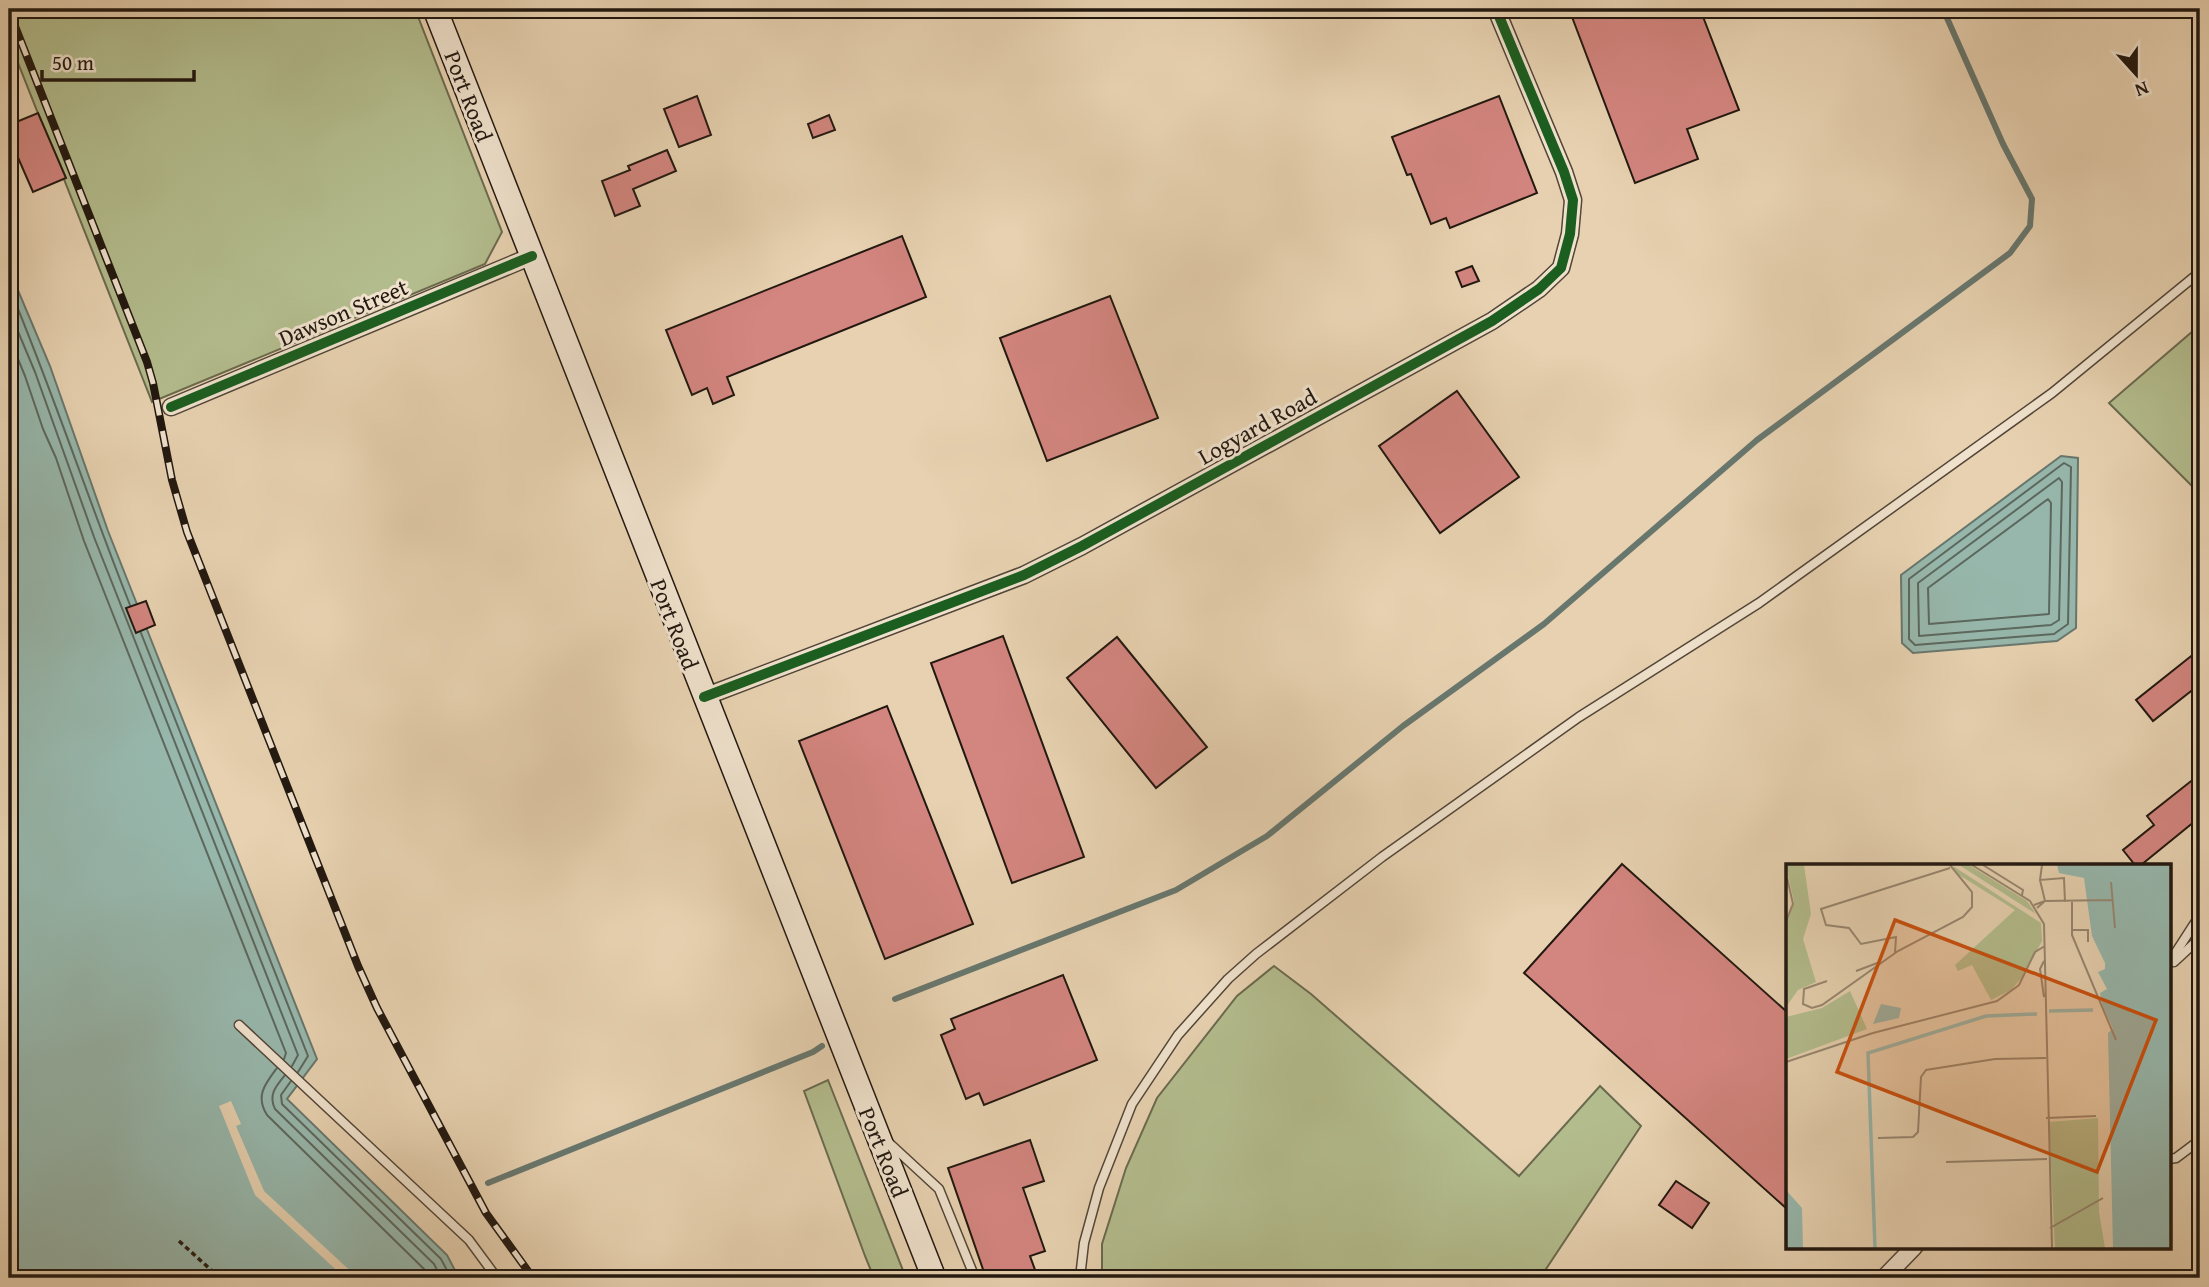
<svg xmlns="http://www.w3.org/2000/svg" width="2209" height="1287" font-family="'Gentium Book Plus',serif">
	<rect width="100%" height="100%" fill="#e7d1b0"/>
	<filter id="stains"><feTurbulence type="fractalNoise" baseFrequency=".00286" numOctaves="4"/><feColorMatrix values="0 0 0 0 .2 0 0 0 0 .09 0 0 0 0 .02 0 0 0 .5 -.17"/></filter>
	<radialGradient id="worn" r=".72"><stop offset=".6" stop-color="#630" stop-opacity="0"/><stop offset="1" stop-color="#630" stop-opacity=".3"/></radialGradient>
	<g fill="#b3bc8d" stroke="#6a6a4e" stroke-width="2">
		<path d="M9 9H415L502 232 485 264 152 402 9 40Z"/>
		<path d="M2200 325V494L2109 403Z"/>
		<path d="M1274 966 1311 994 1519 1176 1600 1086 1641 1126 1540 1278H1102V1244L1126 1168 1157 1098 1237 996Z"/>
		<path d="M828 1080 906 1278H874L865 1256 804 1091Z"/>
	</g>
	<g fill="#97b7ac" stroke="#68776e" stroke-width="2">
		<path d="M9 269 50 366 108 531 317 1059 287 1099 447 1255 459 1278H9Z"/>
		<path d="M2061 456 2078 458 2076 628 2057 641 1913 653 1902 643 1901 575Z"/>
	</g>
	<path fill="#e7d1b0" d="M231 1101 241 1124 236 1126 264 1191 358 1278H345L255 1195 219 1106Z"/>
	<g fill="none" stroke-linecap="round" stroke-linejoin="round">
		<g stroke="#5c685e" stroke-width="2">
			<path d="M9 287C53 392 88 499 130 605"/>
			<path d="M9 310 35 372 94 537 298 1055 292 1066"/>
			<path d="M9 337 25 376 43 429 56 458 84 541 286 1053 284 1059"/>
			<path d="M2064 463 2071 467 2068 624 2054 634 1915 645 1909 639V579Z"/>
			<path d="M2059 478 2062 482 2059 620 2051 625 1919 636 1918 583Z"/>
			<path d="M2048 499 2051 503 2049 614 1929 624 1928 588Z"/>
			<path d="M141 633 308 1056 298 1072"/>
			<path d="M277 1068C265 1084 255 1096 267 1115L425 1270 429 1278"/>
			<path d="M285 1075C276 1086 268 1095 275 1109L434 1264 441 1278"/>
			<path d="M291 1081 281 1095 282 1104 441 1259 451 1278"/>
		</g>
		<g stroke="#68776e" stroke-width="6">
			<path d="M895 999 1176 890 1267 836 1403 726 1544 624 1757 440 2010 253 2030 226 2032 199 2003 144 1943 9"/>
			<path d="M488 1183 813 1052 822 1046"/>
		</g>
	</g>
	<g fill="#d3857f" stroke="#221810" stroke-width="2">
		<path d="M1569 9H1700L1739 110 1687 129 1698 159 1635 183Z"/>
		<path d="M697 96 711 135 679 147 664 109Z"/>
		<path d="M1499 96 1537 193 1450 228 1446 218 1431 224 1411 174 1407 175 1392 137Z"/>
		<path d="M38 113 66 178 33 192 9 137V125Z"/>
		<path d="M829 115 835 130 813 138 808 124Z"/>
		<path d="M667 150 676 171 633 189 640 206 615 216 602 181 630 170 628 166Z"/>
		<path d="M902 236 926 297 727 377 734 395 713 404 707 388 692 395 666 330Z"/>
		<path d="M1472 266 1479 281 1462 287 1456 272Z"/>
		<path d="M1110 296 1158 418 1047 461 1000 338Z"/>
		<path d="M1457 391 1519 477 1440 533 1379 446Z"/>
		<path d="M146 601 155 625 136 633 126 608Z"/>
		<path d="M1003 636 1084 857 1012 883 931 663Z"/>
		<path d="M1117 637 1207 747 1156 788 1067 678Z"/>
		<path d="M2200 649V684L2153 721 2136 700Z"/>
		<path d="M887 706 973 924 885 959 799 741Z"/>
		<path d="M2200 774V817L2141 865H2135L2123 850 2154 825 2147 816Z"/>
		<path d="M1622 864 1787 1012V1209L1524 973Z"/>
		<path d="M1063 975 1097 1060 984 1105 979 1093 966 1099 941 1035 955 1029 951 1019Z"/>
		<path d="M1030 1140 1044 1181 1023 1188 1045 1251 1030 1256 1038 1278H986L948 1168Z"/>
		<path d="M1676 1181 1709 1203 1692 1228 1659 1205Z"/>
	</g>
	<g fill="none" stroke-linecap="round" stroke-linejoin="round">
		<g stroke="#534638" stroke-width="11">
			<g id="service">
				<path d="M2174 962 2200 938"/>
				<path d="M2169 963 2200 915"/>
				<path d="M239 1025 469 1240 497 1278"/>
				<path d="M888 1142 939 1189 975 1278"/>
				<path d="M2169 1159 2176 1158 2200 1140"/>
				<path d="M1080 1278 1084 1243 1099 1188 1132 1104 1178 1035 1228 979 1256 954 1382 857 1579 717 1759 603 2052 393 2200 272"/>
			</g>
		</g>
		<g stroke="#534638" stroke-width="19">
			<g id="minor">
				<path d="M171 407 532 256"/>
				<path d="M704 697 1024 575 1082 546 1492 321 1539 289 1561 268 1570 234 1573 200 1564 172 1496 9"/>
				<path d="M1884 1278 1914 1247"/>
			</g>
		</g>
		<g stroke="#221810" stroke-width="26">
			<path id="secondary" d="M435 9 934 1278"/>
		</g>
		<path stroke="#221810" stroke-width="3.5" stroke-dasharray="5 3.5" stroke-linecap="butt" d="M179 1241 220 1278"/>
		<use href="#service" stroke="#efe1cc" stroke-width="8"/>
		<use href="#minor" stroke="#efe1cc" stroke-width="16"/>
		<use href="#secondary" stroke="#efe1cc" stroke-width="23"/>
		<g stroke="#221810" stroke-width="8">
			<path id="rail" d="M9 11 147 362 153 383 172 480 187 532 358 966 377 1008 486 1213 533 1278"/>
		</g>
		<use href="#rail" stroke="#efe1cc" stroke-width="5" stroke-dasharray="16" stroke-linecap="butt"/>
		<g stroke="#efe1cc" stroke-width="15">
			<g id="cycleway">
				<path d="M171 407 532 256"/>
				<path d="M704 697 1024 575 1082 546 1492 321 1539 289 1561 268 1570 234 1573 200 1564 172 1496 9"/>
			</g>
		</g>
		<use href="#cycleway" stroke="#1b5e20" stroke-width="10"/>
	</g>
	<g text-anchor="middle" dominant-baseline="central" stroke-width="6" stroke-linejoin="round" paint-order="stroke">
		<g font-size="23" fill="#221810" stroke="#efe1cc">
			<text transform="translate(469 96) rotate(69)">Port Road</text>
			<text transform="translate(343 312) rotate(-23)">Dawson Street</text>
			<text transform="translate(1257 426) rotate(-29)">Logyard Road</text>
			<text transform="translate(675 624) rotate(69)">Port Road</text>
			<text transform="translate(884 1152) rotate(68)">Port Road</text>
		</g>
	</g>
	<g transform="translate(1786 864)">
		<rect width="385" height="385" fill="#e7d1b0"/>
		<path d="M0 1H18L25 50 17 75 30 118 12 126 0 143V58L8 38ZM173 1H183L241 37 250 50ZM167 2 255 59 256 77 238 111 225 126 205 136 186 101 172 107 169 101 229 46 170 9ZM64 127 81 165 0 195V153L36 144ZM312 254 313 348 319 384H269L263 258Z" fill="#b3bc8d"/>
		<path d="M271 1H385V384H327L322 169 327 165 316 140 314 129 321 125 312 108 319 105V99L306 72 298 14 273 9ZM95 140 115 144 113 154 87 160ZM0 326 16 344 17 384H0Z" fill="#97b7ac"/>
		<path fill="none" stroke="#97b7ac" stroke-width="3.5" d="M263 147 307 146M89 384 82 189 200 152 251 150"/>
		<path fill="none" stroke="#988770" stroke-width="2" d="M186 1 244 37 258 60 266 384M197 1 237 26 236 31M256 1 254 16 278 14 279 38M0 9 7 40 0 57M254 16 259 37 326 36M325 18 329 64M286 38V71L330 176M248 41 259 37 251 44M286 66H302V78M109 89 110 73 75 80 63 64 40 61 35 45 164 4M258 97 254 105 258 133M70 107 94 98M41 117 18 125 17 140 26 144 36 141 112 87 177 53 186 43V28L164 1M0 198 87 169 211 137 233 121 249 88 259 82M260 254 310 252M92 274 127 273 132 268 135 213 140 206 209 195 260 194M160 298 261 295M264 364 317 334"/>
		<path fill="#ca4f0d" fill-opacity="0.15" stroke="#ca4f0d" stroke-width="3.5" d="M109 56 370 156 311 308 51 208Z"/>
		<rect width="385" height="385" fill="none" stroke="#221810" stroke-width="3.5"/>
	</g>
	<rect width="2209" height="1287" fill="none" stroke="#e7d1b0" stroke-width="35"/>
	<rect x="10" y="10" width="2188" height="1266" fill="none" stroke="#221810" stroke-width="3.5"/>
	<rect x="18" y="18" width="2174" height="1252" fill="none" stroke="#221810" stroke-width="2"/>
	<g transform="translate(2136 74) rotate(159)" stroke="#efe1cc" stroke-width="5" paint-order="stroke">
	<path d="M0-5L12 26L0 18L-12 26Z" fill="#221810"/>
	<text y="-10" font-size="19" font-weight="bold" text-anchor="middle" fill="#221810">N</text>
	</g>
	<path d="M42 70v10h152v-10" fill="none" stroke="#221810" stroke-width="3.5"/>
	<text x="52" y="70" font-size="21" fill="#221810" stroke="#efe1cc" stroke-width="5" paint-order="stroke">50 m</text>
	<rect width="100%" height="100%" filter="url(#stains)"/>
	<rect width="100%" height="100%" fill="url(#worn)"/>
</svg>
